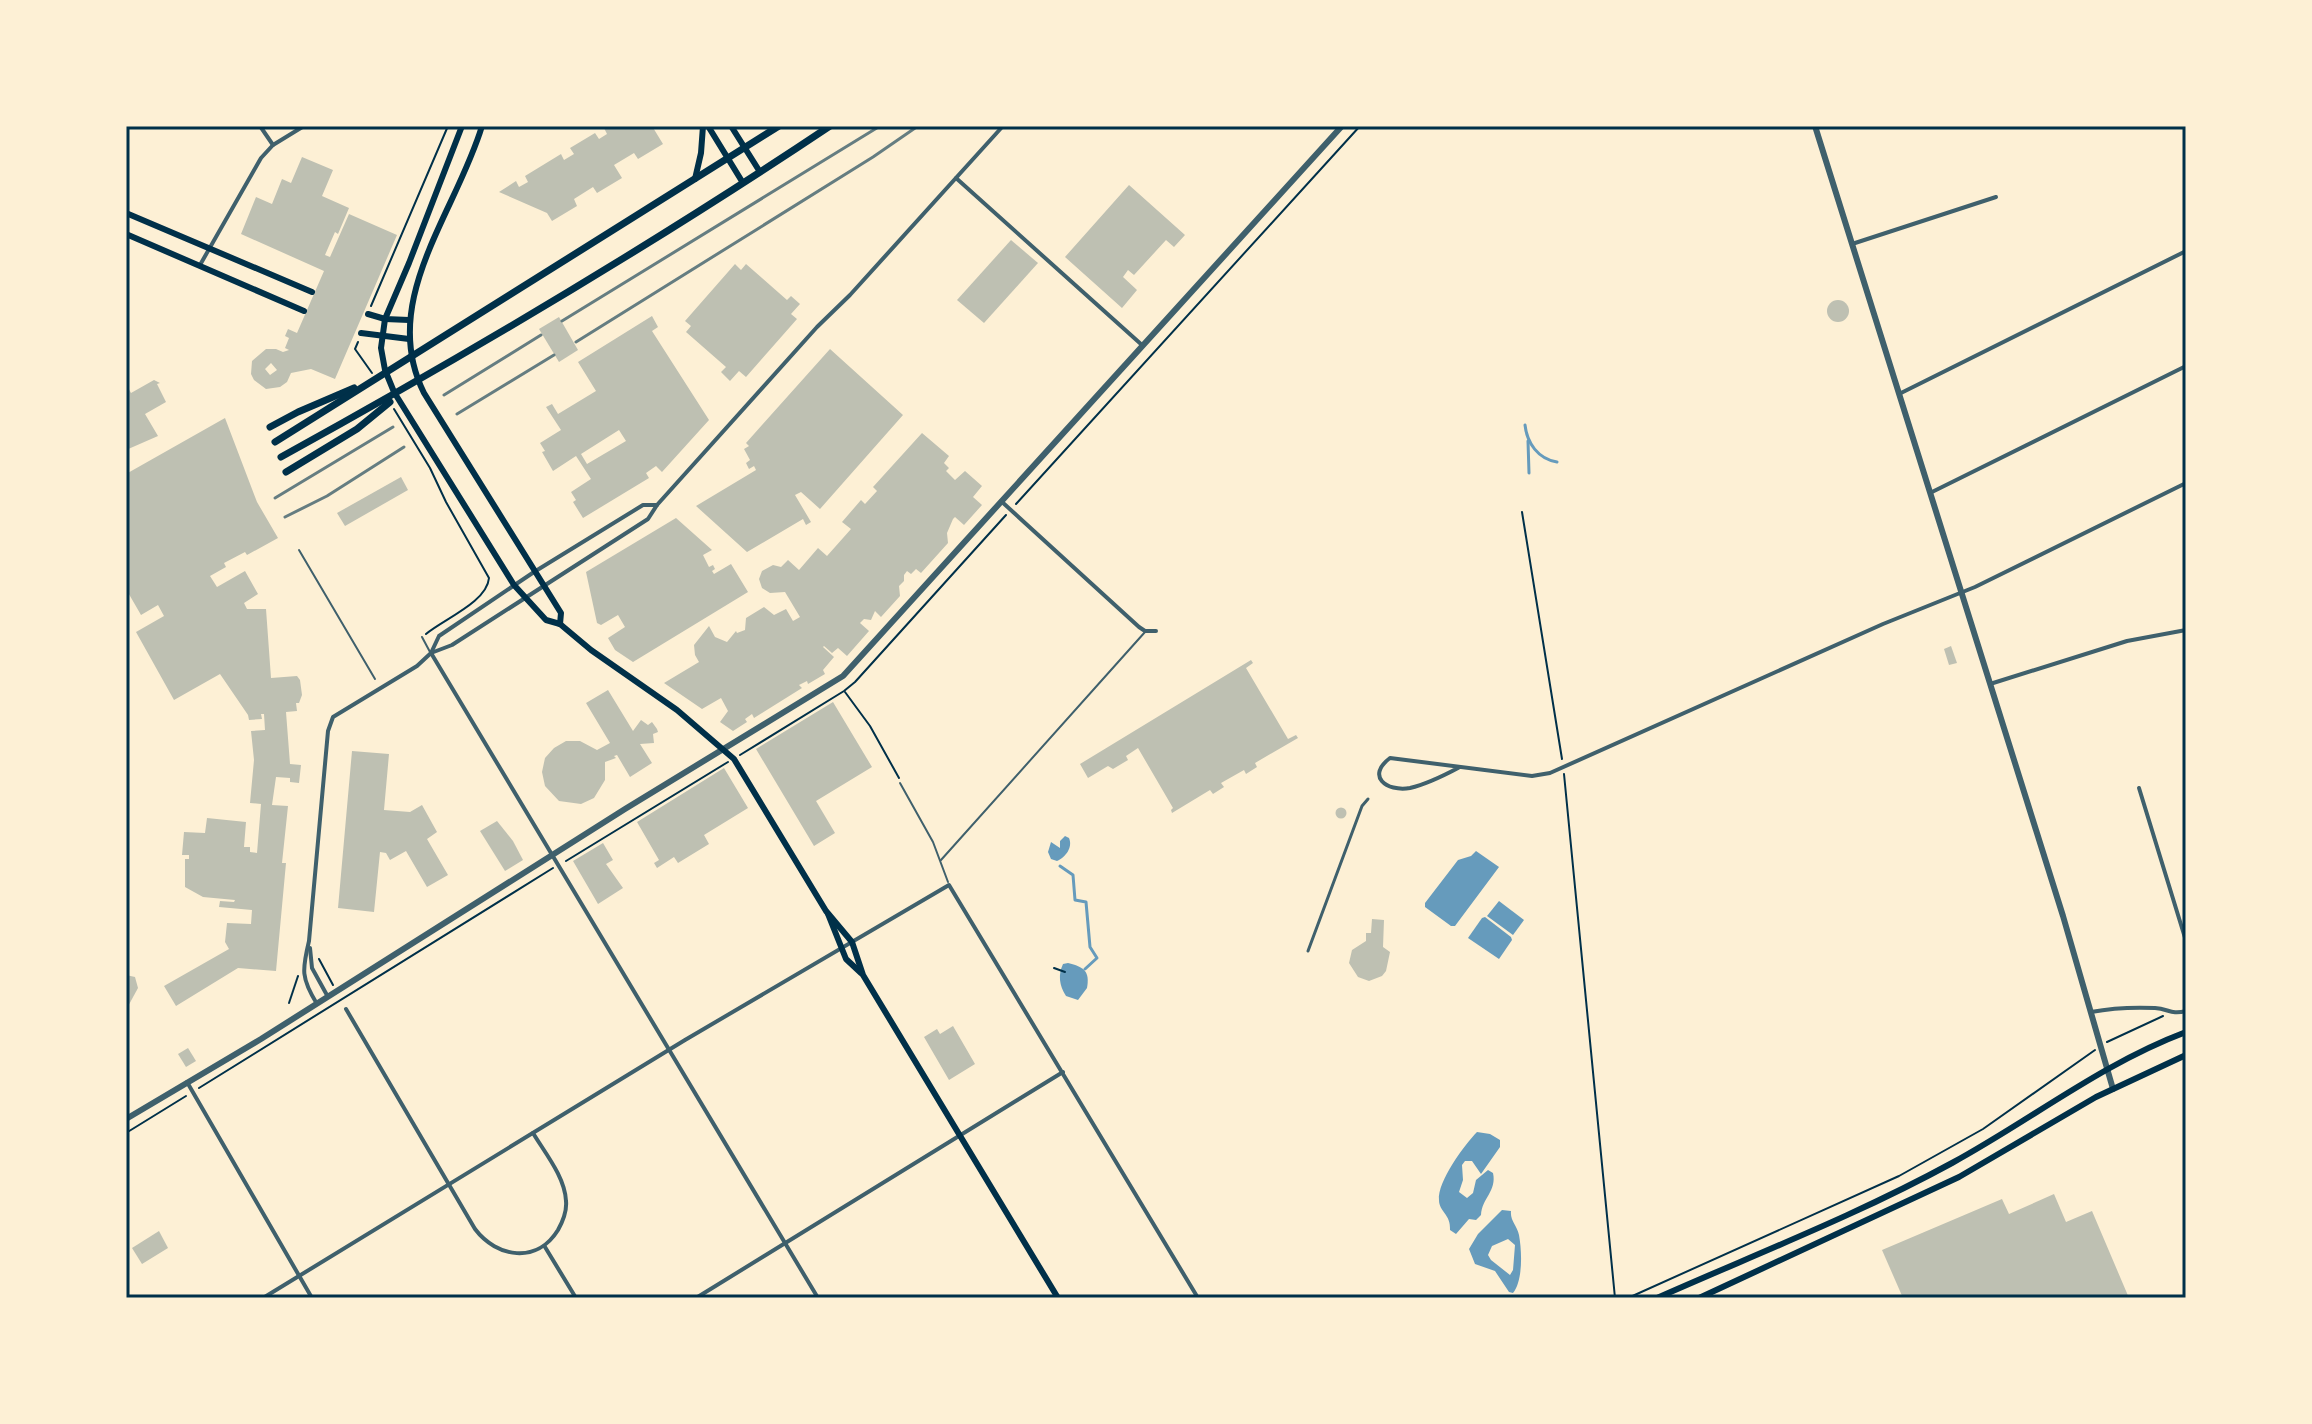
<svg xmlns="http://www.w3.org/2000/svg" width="2312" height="1424" font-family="'Zilla Slab',serif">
	<rect width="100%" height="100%" fill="#fdf0d5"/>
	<g fill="#669bbc" fill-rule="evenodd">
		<path d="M1065 836 1069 838C1073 847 1066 857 1057 861L1051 859 1048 852 1051 842 1060 848V841Z"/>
		<path d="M1476 851 1499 867 1455 926H1451L1425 907V903L1458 860 1471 856Z"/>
		<path d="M1499 901 1524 920 1513 935 1487 916Z"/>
		<path d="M1485 917 1511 937 1512 940 1499 959 1468 938 1482 918Z"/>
		<path d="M1068 963C1084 967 1090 971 1087 988L1078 1000 1066 996C1059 985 1058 975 1063 964Z"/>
		<path d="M1477 1132 1490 1134 1500 1140V1147L1481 1174 1472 1161H1465L1462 1165 1463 1180 1459 1192 1467 1198 1473 1193 1476 1180 1488 1170 1493 1173C1497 1191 1482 1198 1481 1215L1476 1220 1469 1219 1456 1234 1450 1230C1451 1214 1439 1212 1439 1200 1437 1182 1465 1144 1477 1132Z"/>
		<path d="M1502 1210 1511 1211C1510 1221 1517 1225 1519 1235 1522 1251 1523 1281 1513 1293L1509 1292 1495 1271 1475 1264 1469 1249 1478 1234ZM1508 1239 1515 1245 1513 1270 1510 1275 1491 1260 1488 1255 1492 1246Z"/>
	</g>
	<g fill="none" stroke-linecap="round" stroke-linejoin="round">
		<g stroke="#669bbc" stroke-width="3">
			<path d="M1525 425C1527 443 1538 459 1557 462"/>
			<path d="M1528 441 1529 473"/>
			<path d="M1060 866 1073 875 1075 900 1086 902 1090 947 1097 958 1085 969"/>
		</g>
	</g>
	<g fill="#bec0b2" fill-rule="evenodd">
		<path d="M603 126H652L663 144 638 159 634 153 614 165 622 178 597 193 593 187 574 199 577 206 552 221 547 213 499 192 516 181 519 187 528 182 525 176 561 154 564 160 574 154 570 148 595 133 599 139 607 134Z"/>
		<path d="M302 157 333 170 322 196 349 208 338 234 335 232 325 255 330 257 349 214 397 235 335 379 311 369 291 373 287 382 280 387 266 389 254 380 251 374 252 361 266 349H276L283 352 289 350 285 348 289 338 285 336 288 329 297 333 324 271 241 234 256 197 272 204 282 179 291 183ZM271 363 277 370 270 375 265 369Z"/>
		<path d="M1129 185 1185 235 1174 247 1166 240 1134 275 1128 270 1123 277 1137 290 1122 308 1065 257Z"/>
		<path d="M1011 240 1038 263 984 323 957 300Z"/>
		<path d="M735 264 741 270 746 264 787 300 791 296 800 304 791 314 797 319 746 377 739 371 730 381 721 372 726 367 686 332 691 326 685 321Z"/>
		<circle cx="1838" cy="311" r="11"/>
		<path d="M652 316 658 327 652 331 709 420 662 472 656 466 646 473 649 478 583 518 573 502 576 500 571 492 591 479 576 456 553 471 542 452 545 451 540 443 561 430 546 407 552 404 558 414 596 391 578 362ZM619 430 626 441 587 464 581 454Z"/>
		<path d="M559 317 578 350 559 362 539 329Z"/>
		<path d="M830 349 903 415 820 509 801 492 795 495 811 522 806 525 803 519 747 552 696 506 756 470 754 466 749 469 746 463 750 460 744 449 749 446 746 443Z"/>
		<path d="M154 380 160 383 157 384 166 402 145 414 158 436 126 450V384L131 393Z"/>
		<path d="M225 418 257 502 278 538 247 555 245 552 224 563 226 567 210 576 217 587 245 571 258 594 244 603 247 609H266L271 678 297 676 300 680 302 695 299 703H296L297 711 286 712 290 764 301 765 299 783 290 782V778L276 777 272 805 288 806 282 863H286L276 971 238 968 176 1006 164 986 229 949 225 942 227 923 251 924 252 910 219 907 220 901 234 902 235 900 203 897 185 887V859H189V855H182L184 832 205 833 207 818 246 822 244 847H250V852L257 853 261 804 250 803 254 760 251 731 265 730 264 714H261L262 719 249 720 248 715 220 674 174 700 136 632 164 616 158 605 141 615 126 589V474Z"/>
		<path d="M922 433 949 456 944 463 949 468 946 471 955 480 965 471 982 486 973 497 982 505 964 525 955 517 953 519 947 533 948 543 921 573 916 569 911 574 907 571 904 575V581L899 586 900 596 881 617 875 611 871 620 864 619 860 623 869 631 847 656 838 648 832 653 824 646 823 647 834 657 823 670 825 674 808 684 807 681 799 685 802 688 754 718 752 714 745 719 747 722 733 731 720 722 728 711 721 698 702 709 664 683 699 662 695 655 694 645 709 626 715 637 727 642 736 631 737 633 745 630 746 618 764 607 774 615 786 609 793 621 800 617 785 592 770 593 762 588 759 579 762 571 773 565 781 567 788 560 799 570 818 548 827 556 851 529 842 522 861 500 865 504 877 491 873 487Z"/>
		<path d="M401 477 408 490 345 526 337 513Z"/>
		<path d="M676 518 712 550 703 555 709 567 713 565 715 569 712 571 714 574 731 564 748 592 633 662 615 650 608 638 625 627 618 615 601 625 597 623 586 572Z"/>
		<path d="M1951 646 1957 663 1949 665 1944 649Z"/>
		<path d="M1251 660 1253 663 1246 668 1288 739 1296 735 1298 738 1255 763 1257 767 1246 774 1244 770 1221 783 1224 787 1213 794 1210 790 1172 813 1171 810 1173 808 1138 748 1126 756 1128 760 1113 769 1108 766 1088 778 1080 764Z"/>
		<path d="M608 690 633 731 641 720 648 725 652 722 657 729 658 732 653 734 654 743 640 744 652 763 630 777 617 755 614 756 616 758 605 762V780L594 798 581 804 559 801 545 786 542 772 545 758 554 748 566 741H580L597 750 610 743 586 703Z"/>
		<path d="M833 702 872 767 816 801 835 833 814 846 756 749Z"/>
		<path d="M352 751 389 754 384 810 410 812 422 805 437 832 427 839 448 875 427 887 406 851 390 860 386 853 380 852 374 912 338 908Z"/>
		<path d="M724 768 748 808 704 835 709 844 678 863 674 857 657 868 654 863 659 860 637 822Z"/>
		<circle cx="1341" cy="813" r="5.5"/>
		<path d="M497 821 513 841 523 860 505 871 480 831Z"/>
		<path d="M603 843 613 860 606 864 623 888 598 904 573 861Z"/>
		<path d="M1372 919 1384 920 1383 947 1390 952 1386 971 1382 976 1369 981 1358 977 1349 963 1352 950 1366 941V933H1371Z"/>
		<path d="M126 975 135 977 138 988 126 1010Z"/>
		<path d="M953 1026 975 1064 949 1080 924 1037 937 1029 940 1034Z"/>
		<path d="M188 1048 196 1061 186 1067 178 1054Z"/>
		<path d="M2054 1194 2066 1222 2092 1211 2129 1298H1903L1882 1250 2002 1199 2009 1214Z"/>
		<path d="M159 1231 168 1248 142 1264 132 1248Z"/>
	</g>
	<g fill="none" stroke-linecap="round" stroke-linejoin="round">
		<g stroke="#003049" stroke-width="2">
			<path d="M371 306 448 126"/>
			<path d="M358 342 355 349 372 373"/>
			<path d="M394 409 430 468 446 502 489 578C487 602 444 619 426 634"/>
			<path d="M1016 504 1360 126"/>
			<path d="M1522 512 1562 759"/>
			<path d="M845 692 870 726 899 778"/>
			<path d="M740 755 844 691 855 682 1006 515"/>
			<path d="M1564 774 1615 1298"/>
			<path d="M566 861 728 762"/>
			<path d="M319 959 333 985"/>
			<path d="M1054 968 1065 972"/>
			<path d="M289 1003 298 976"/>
			<path d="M2107 1042 2163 1016"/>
			<path d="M199 1088 553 868"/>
			<path d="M126 1133 186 1096"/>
			<path d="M1628 1298 1899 1176 1983 1129 2095 1050"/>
		</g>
		<g stroke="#3f606c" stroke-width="2">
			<path d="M299 550 375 679"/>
			<path d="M422 637 430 652"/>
			<path d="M900 783 933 842 948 882"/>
			<path d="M941 860 1145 632"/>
		</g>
		<path stroke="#3f606c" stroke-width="3" d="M1308 951 1362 806 1368 799"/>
		<g stroke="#3f606c" stroke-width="4">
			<path d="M260 126 273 145"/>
			<path d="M956 178 1142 345"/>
			<path d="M1852 244 1996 197"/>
			<path d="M200 265 261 158 273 145 304 126"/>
			<path d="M1899 394 2186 251"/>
			<path d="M1930 493 2186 366"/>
			<path d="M1001 501 1139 627 1145 631H1156"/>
			<path d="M431 653 452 645 648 519 657 505 817 327 850 295 1003 126"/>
			<path d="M431 653 818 1298"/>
			<path d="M1990 684 2127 641 2186 630"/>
			<path d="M1458 768C1443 776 1427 784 1410 788 1386 792 1366 776 1390 758L1532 776 1550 773 1883 624 1975 587 2186 483"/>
			<path d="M2139 788 2186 941"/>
			<path d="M310 948 312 968 328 997"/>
			<path d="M317 1004C301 978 302 970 309 941L328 731 333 717 417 666 431 653 439 636 534 572 643 505H657"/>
			<path d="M346 1009 475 1229C497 1258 537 1264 558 1230 563 1221 567 1211 566 1201 565 1177 545 1153 533 1133"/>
			<path d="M2091 1012C2112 1008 2133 1007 2155 1008 2169 1009 2171 1015 2186 1011"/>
			<path d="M187 1082 312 1298"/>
			<path d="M545 1247 576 1298"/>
			<path d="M263 1298 685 1040 949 885 1198 1298"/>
			<path d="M696 1298 1063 1072"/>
		</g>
		<g stroke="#3f606c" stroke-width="6">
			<path d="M1815 126 2063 916 2113 1089"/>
			<path d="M126 1119 261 1039 625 809 843 676 1342 126"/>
		</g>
		<g stroke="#003049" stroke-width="6">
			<path d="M462 126 409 263 385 319 381 348 385 370 394 392 514 585 546 620 560 624 591 650 677 710 734 759 826 911 852 942 863 975 1058 1298"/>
			<path d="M482 126C456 213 378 301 424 393L561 613 560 624"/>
			<path d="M708 126 743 183"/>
			<path d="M731 126 760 172"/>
			<path d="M695 179 701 153 703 126"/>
			<path d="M126 213 312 292"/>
			<path d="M126 234 304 311"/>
			<path d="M368 314 385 319 409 320"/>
			<path d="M361 333 409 339"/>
			<path d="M828 914 846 959 861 973"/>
			<path d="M1657 1298C1756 1254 1857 1215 1952 1163 2031 1120 2101 1064 2186 1032"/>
			<path d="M1699 1298 1959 1177 2096 1097 2186 1055"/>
		</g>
		<g stroke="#003049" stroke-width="7">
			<path d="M270 427 298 412 354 388"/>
			<path d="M275 442 779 126"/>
			<path d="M281 457C468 354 652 245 830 126"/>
			<path d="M286 472 357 429 390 402"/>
		</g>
		<g stroke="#657d81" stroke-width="3">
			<path d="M562 321 880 126"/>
			<path d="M576 342 873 157 918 126"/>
			<path d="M444 395 541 335"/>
			<path d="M457 414 554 355"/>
			<path d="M275 498 393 427"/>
			<path d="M285 517 327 496 404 447"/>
		</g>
	</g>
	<rect width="2312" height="1424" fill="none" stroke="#fdf0d5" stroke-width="256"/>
	<rect x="128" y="128" width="2056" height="1168" fill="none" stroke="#003049" stroke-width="3"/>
</svg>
